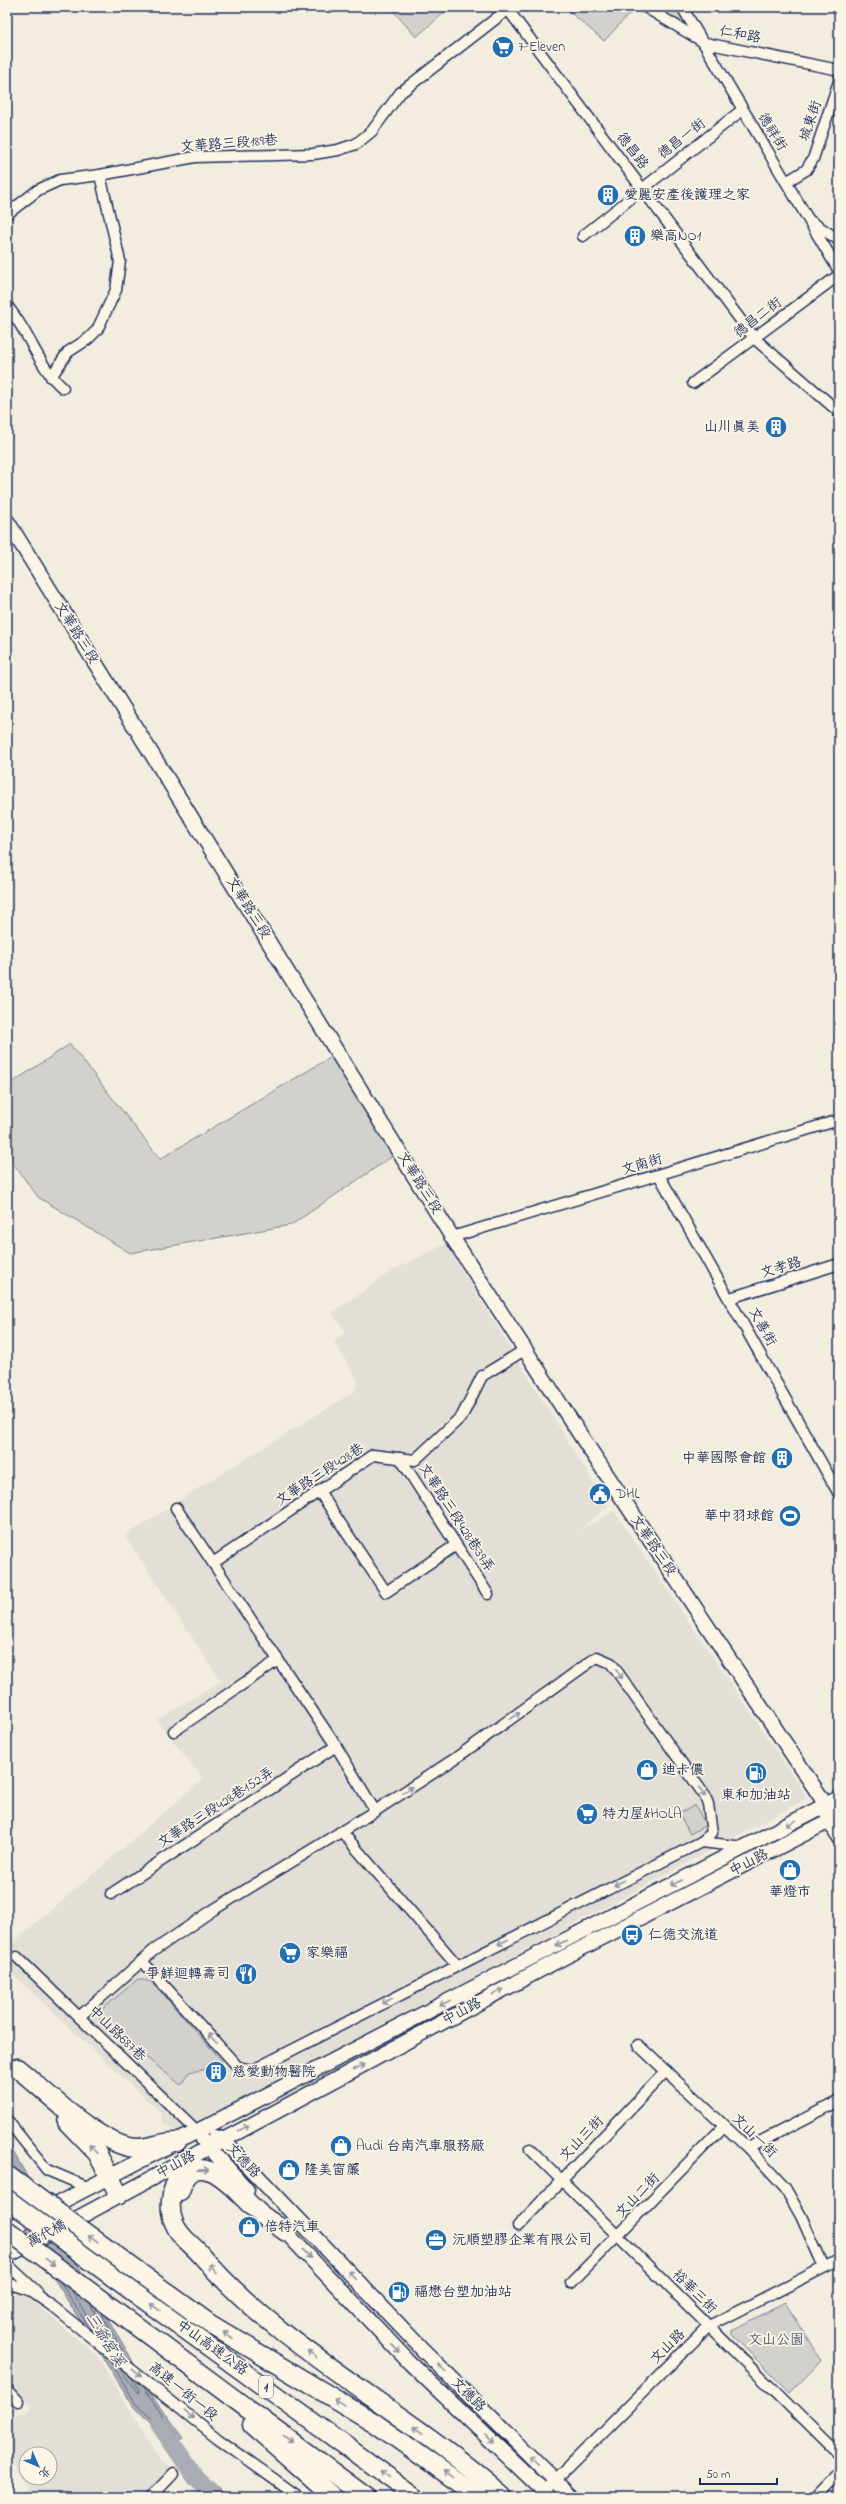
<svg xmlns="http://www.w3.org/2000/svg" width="846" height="2504" font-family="'Indie Flower','LXGW WenKai TC',sans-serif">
	<rect width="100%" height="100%" fill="#f3ede0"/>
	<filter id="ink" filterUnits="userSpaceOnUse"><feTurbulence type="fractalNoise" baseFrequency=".025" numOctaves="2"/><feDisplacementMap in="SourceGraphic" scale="8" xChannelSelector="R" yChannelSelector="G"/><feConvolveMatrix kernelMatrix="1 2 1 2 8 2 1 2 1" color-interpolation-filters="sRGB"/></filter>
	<g filter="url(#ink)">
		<g fill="#e3dfd6" fill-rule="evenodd">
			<path d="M446 1244 608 1506 578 1531 614 1511 808 1798 183 2134 163 2123 160 2112 7 1969V1948L203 1779 157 1720 221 1681 125 1536 216 1477 354 1392 358 1381 334 1342 346 1332 332 1313 393 1270Z"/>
			<path d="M23 2293 98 2357 158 2457 173 2471 148 2497H66L63 2494 60 2497H16L28 2487 7 2448V2418L26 2413 31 2406 7 2381V2295ZM26 2454H50V2478H26Z"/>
		</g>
		<g fill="#d3d1cc" stroke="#778095">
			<path d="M390 7H451L416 37Z"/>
			<path d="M564 7H626L632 11 604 41Z"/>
			<path d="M652 7H678L694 33Z"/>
			<path d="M70 1044 160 1159 331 1057 393 1156 291 1225 130 1253 38 1197 7 1155V1086Z"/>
			<path d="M695 1805 706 1825 690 1834 679 1814Z"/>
			<path d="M138 1979 152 1982 222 2061 203 2070 189 2072 181 2085 100 2021 99 2012Z"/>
			<path d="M786 2302 821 2361 790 2393 733 2336V2330Z"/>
		</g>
		<path fill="#a9acb3" stroke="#707a91" d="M7 2141 153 2397 184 2438 171 2445 132 2404 7 2203Z"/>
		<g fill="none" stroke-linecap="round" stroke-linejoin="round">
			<g stroke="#546180" stroke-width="1">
				<path d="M61 2283 90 2329"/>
				<path d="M72 2291 101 2338"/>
				<path d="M90 2304 115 2349"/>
				<path d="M100 2311 126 2357"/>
				<path d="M109 2359 135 2402 171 2439 176 2438 177 2435 142 2386"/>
				<path d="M120 2369 138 2393 139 2390 131 2377"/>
			</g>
			<path stroke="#a9acb3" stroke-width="18" d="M159 2424 196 2478 216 2497"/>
			<g stroke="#1b2f5e" stroke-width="13">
				<g id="street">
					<path d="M506 7 754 338 839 412"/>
					<path d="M645 7 705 43 839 70"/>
					<path d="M682 7 839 271"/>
					<path d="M786 182 806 170 813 159 839 81"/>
					<path d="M7 214 38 190 60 180 100 175 195 157 313 154 338 150 356 144 372 131 400 93 507 10"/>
					<path d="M810 221 839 240"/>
					<path d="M583 236 742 110"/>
					<path d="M7 306C29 331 38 367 63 388"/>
					<path d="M51 377 68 352 88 339 97 330 116 290 120 261 100 175"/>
					<path d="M693 383 839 275"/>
					<path d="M659 1175 839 1494"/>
					<path d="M452 1237 839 1120"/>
					<path d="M730 1298 839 1264"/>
					<path d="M400 1458 488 1594"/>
					<path d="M319 1491 386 1592 456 1545"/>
					<path d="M176 1508 336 1746 375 1811"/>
					<path d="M213 1563 373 1455 415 1460 462 1416 482 1376 526 1349"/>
					<path d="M174 1731 278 1660"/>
					<path d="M341 1831 458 1966"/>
					<path d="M111 1894 336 1746"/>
					<path d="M17 1957 197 2131"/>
					<path d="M142 1961 238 2067 253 2070 701 1842 744 1847"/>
					<path d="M79 2017 153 1951 213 1910 375 1811 453 1760 597 1657 611 1663 705 1796 708 1804 712 1833 701 1842"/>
					<path d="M638 2045 748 2148 785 2188 801 2216 824 2267"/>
					<path d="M7 2120 47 2170 87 2187"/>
					<path d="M748 2148 839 2101"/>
					<path d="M530 2149 839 2455"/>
					<path d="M518 2226 666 2071"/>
					<path d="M7 2264 36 2291"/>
					<path d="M7 2283 29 2290 52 2306 218 2439 299 2497"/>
					<path d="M571 2283 724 2126"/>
					<path d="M7 2389 18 2401"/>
					<path d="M544 2491 709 2326 839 2260"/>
					<path d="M151 2497 173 2474"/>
					<path d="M815 2497 839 2472"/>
				</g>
			</g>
			<g stroke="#1b2f5e" stroke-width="17">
				<g id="secondary">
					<path d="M7 521 452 1237 583 1439 826 1805 829 1821 839 1838"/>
					<path d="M215 2137 222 2139 423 2350 572 2497"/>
					<path d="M203 2140 247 2190"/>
					<path d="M279 2225 410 2363 550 2497"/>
					<path d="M7 2230 839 1798"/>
					<path d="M7 2256 551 1964 839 1816"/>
				</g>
			</g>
			<g stroke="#1b2f5e" stroke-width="21">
				<g id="highway">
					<path d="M17 2068C46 2091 98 2145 135 2148 149 2149 163 2141 177 2142"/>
					<path d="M67 2122 97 2153 119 2195"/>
					<path d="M185 2160C176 2181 165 2200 174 2223 180 2238 192 2244 201 2255 286 2354 408 2410 503 2497"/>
					<path d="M180 2191C197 2138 238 2195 258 2212 266 2219 277 2225 286 2232"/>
					<path d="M125 2262 210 2324 375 2423 479 2497"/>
					<path d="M114 2278 416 2497"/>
					<path d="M100 2299 366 2497"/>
					<path d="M252 2425 334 2497"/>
				</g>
			</g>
			<use href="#street" stroke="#fcf5e5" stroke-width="10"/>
			<use href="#secondary" stroke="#fcf5e5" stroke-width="14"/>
			<use href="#highway" stroke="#fcf5e5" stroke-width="18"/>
			<g stroke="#1b2f5e" stroke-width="21" stroke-linecap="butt">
				<g id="highway-bridge">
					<path d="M7 2175 125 2262"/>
					<path d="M7 2199 114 2278"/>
					<path d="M7 2230 100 2299"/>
				</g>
			</g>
			<use href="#highway-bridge" stroke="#fcf5e5" stroke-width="18"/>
		</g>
		<defs><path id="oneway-shaft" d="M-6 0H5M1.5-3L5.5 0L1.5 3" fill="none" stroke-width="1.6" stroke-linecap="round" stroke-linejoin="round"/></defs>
		<g stroke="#8c92a2">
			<use href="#oneway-shaft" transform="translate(619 1674) rotate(55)"/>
			<use href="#oneway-shaft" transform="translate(515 1716) rotate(-35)"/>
			<use href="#oneway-shaft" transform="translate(408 1790) rotate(-33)"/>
			<use href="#oneway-shaft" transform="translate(702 1792) rotate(57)"/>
			<use href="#oneway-shaft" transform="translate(791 1823) rotate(152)"/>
			<use href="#oneway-shaft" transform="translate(619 1883) rotate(153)"/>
			<use href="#oneway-shaft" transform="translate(676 1883) rotate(152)"/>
			<use href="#oneway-shaft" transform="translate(503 1942) rotate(153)"/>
			<use href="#oneway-shaft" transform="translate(561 1943) rotate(153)"/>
			<use href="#oneway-shaft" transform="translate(498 1992) rotate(-28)"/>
			<use href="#oneway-shaft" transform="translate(387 2001) rotate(153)"/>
			<use href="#oneway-shaft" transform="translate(445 2003) rotate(153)"/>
			<use href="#oneway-shaft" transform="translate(212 2038) rotate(-132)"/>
			<use href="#oneway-shaft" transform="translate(359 2067) rotate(-28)"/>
			<use href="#oneway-shaft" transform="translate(244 2128) rotate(-28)"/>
			<use href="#oneway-shaft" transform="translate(93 2149) rotate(-132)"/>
			<use href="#oneway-shaft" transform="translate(203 2170) rotate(-1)"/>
			<use href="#oneway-shaft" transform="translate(93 2239) rotate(-144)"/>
			<use href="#oneway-shaft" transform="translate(307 2254) rotate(47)"/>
			<use href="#oneway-shaft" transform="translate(50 2262) rotate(36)"/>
			<use href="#oneway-shaft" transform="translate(213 2269) rotate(-132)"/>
			<use href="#oneway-shaft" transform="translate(352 2275) rotate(-134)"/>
			<use href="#oneway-shaft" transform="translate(155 2307) rotate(-144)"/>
			<use href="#oneway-shaft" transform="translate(228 2335) rotate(-147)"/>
			<use href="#oneway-shaft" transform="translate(396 2349) rotate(47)"/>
			<use href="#oneway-shaft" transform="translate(312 2354) rotate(-142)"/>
			<use href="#oneway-shaft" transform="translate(442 2368) rotate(-135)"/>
			<use href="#oneway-shaft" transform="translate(137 2373) rotate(38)"/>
			<use href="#oneway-shaft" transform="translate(339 2402) rotate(-149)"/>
			<use href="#oneway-shaft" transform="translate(189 2415) rotate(40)"/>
			<use href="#oneway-shaft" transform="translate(418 2430) rotate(-145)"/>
			<use href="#oneway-shaft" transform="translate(288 2439) rotate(37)"/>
			<use href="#oneway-shaft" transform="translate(490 2439) rotate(44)"/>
			<use href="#oneway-shaft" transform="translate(534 2460) rotate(-135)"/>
			<use href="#oneway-shaft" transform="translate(385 2474) rotate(-144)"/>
			<use href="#oneway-shaft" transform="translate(448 2474) rotate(-144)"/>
		</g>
	</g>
	<defs>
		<g id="supermarket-disc" transform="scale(1.15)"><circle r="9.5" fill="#1f6fb2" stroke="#fcf5e5"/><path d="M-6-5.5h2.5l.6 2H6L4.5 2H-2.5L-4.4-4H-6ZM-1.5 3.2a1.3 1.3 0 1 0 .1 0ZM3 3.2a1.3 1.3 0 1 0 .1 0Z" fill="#fff"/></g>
		<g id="building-disc" transform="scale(1.15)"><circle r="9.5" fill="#1f6fb2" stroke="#fcf5e5"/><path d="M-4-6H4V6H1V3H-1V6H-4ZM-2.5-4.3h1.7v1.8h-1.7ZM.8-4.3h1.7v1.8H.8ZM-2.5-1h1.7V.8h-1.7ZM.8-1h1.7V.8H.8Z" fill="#fff"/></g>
		<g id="civic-disc" transform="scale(1.15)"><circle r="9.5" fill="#1f6fb2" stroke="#fcf5e5"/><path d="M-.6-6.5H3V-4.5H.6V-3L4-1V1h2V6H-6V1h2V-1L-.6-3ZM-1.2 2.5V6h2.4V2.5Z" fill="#fff"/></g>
		<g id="stadium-disc" transform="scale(1.15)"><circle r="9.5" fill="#1f6fb2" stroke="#fcf5e5"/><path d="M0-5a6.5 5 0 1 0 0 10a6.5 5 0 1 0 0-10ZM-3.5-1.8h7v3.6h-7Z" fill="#fff"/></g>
		<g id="shop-disc" transform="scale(1.15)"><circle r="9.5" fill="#1f6fb2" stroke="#fcf5e5"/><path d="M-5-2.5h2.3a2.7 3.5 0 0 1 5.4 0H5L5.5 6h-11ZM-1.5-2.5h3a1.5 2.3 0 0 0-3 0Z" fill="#fff"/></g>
		<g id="fuel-disc" transform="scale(1.15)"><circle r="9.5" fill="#1f6fb2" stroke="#fcf5e5"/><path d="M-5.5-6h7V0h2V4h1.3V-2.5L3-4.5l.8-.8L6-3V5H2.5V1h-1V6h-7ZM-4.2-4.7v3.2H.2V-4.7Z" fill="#fff"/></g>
		<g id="bus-disc" transform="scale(1.15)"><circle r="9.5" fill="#1f6fb2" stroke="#fcf5e5"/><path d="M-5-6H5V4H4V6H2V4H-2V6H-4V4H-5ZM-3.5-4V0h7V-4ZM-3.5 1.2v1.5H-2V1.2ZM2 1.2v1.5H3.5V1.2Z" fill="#fff"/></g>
		<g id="restaurant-disc" transform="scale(1.15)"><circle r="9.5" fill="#1f6fb2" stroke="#fcf5e5"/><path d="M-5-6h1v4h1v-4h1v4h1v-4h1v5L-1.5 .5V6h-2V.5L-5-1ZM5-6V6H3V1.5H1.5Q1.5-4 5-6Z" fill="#fff"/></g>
		<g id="office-disc" transform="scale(1.15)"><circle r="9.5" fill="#1f6fb2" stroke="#fcf5e5"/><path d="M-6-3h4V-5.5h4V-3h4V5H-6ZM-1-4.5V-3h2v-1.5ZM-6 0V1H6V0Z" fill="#fff"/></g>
	</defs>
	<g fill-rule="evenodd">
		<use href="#supermarket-disc" x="503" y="47"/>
		<use href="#building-disc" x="608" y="195"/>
		<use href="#building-disc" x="635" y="236"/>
		<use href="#building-disc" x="776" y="427"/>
		<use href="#building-disc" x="782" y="1458"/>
		<use href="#civic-disc" x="600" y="1494"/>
		<use href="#stadium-disc" x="790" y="1516"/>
		<use href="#shop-disc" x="647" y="1770"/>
		<use href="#fuel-disc" x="756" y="1773"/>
		<use href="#supermarket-disc" x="587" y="1814"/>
		<use href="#shop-disc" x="790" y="1870"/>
		<use href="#bus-disc" x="632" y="1935"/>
		<use href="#supermarket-disc" x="290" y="1953"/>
		<use href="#restaurant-disc" x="246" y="1974"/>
		<use href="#building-disc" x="216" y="2072"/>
		<use href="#shop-disc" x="341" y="2146"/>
		<use href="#shop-disc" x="289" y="2170"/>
		<use href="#shop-disc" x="249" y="2227"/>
		<use href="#office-disc" x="436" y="2240"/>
		<use href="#fuel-disc" x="399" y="2292"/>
	</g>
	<g text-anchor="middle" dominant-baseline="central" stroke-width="3.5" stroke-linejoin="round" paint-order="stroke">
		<rect fill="#fcf5e5" stroke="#5e6a86" stroke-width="1" x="259" y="2376" width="14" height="22" rx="3"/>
		<g font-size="13" font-weight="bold" fill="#1b2f5e">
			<text x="266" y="2387">1</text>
		</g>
		<g font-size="14" fill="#1b2f5e" stroke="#fcf5e5">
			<text transform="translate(740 35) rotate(10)">仁和路</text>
			<text transform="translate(811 121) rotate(-71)">城東街</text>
			<text transform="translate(772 132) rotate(58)">德祥街</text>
			<text transform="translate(682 139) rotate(-38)">德昌一街</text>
			<text transform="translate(229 144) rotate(-4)">文華路三段189巷</text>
			<text transform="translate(632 151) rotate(53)">德昌路</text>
			<text transform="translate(758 318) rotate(-37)">德昌二街</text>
			<text transform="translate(76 633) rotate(58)">文華路三段</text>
			<text transform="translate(248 908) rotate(58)">文華路三段</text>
			<text transform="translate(642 1165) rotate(-17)">文南街</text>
			<text transform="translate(419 1183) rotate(58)">文華路三段</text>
			<text transform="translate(781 1268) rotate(-17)">文孝路</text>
			<text transform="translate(762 1327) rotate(61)">文善街</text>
			<text transform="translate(320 1475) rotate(-33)">文華路三段428巷</text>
			<text transform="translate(456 1518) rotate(57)">文華路三段428巷39弄</text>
			<text transform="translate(653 1546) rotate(56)">文華路三段</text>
			<text transform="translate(216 1808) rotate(-33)">文華路三段428巷152弄</text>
			<text transform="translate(749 1863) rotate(-27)">中山路</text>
			<text transform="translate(462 2012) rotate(-28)">中山路</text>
			<text transform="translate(117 2034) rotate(44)">中山路687巷</text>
			<text transform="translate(754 2136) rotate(44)">文山一街</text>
			<text transform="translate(582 2139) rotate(-46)">文山三街</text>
			<text transform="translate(243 2161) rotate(46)">文德路</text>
			<text transform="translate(176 2165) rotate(-28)">中山路</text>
			<text transform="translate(638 2196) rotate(-46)">文山二街</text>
			<text transform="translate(47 2234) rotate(-28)">萬代橋</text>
			<text transform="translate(694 2292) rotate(45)">裕華三街</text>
			<text transform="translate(668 2347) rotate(-45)">文山路</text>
			<text transform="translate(212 2348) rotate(36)">中山高速公路</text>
			<text transform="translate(183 2392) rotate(39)">高速一街一段</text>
			<text transform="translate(468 2395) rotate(45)">文德路</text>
		</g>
		<g font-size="14" fill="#1b2f5e" stroke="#fcf5e5" text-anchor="start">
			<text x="518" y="47">7-Eleven</text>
			<text x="624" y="195">愛麗安產後護理之家</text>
			<text x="650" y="236">樂高NO1</text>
			<text x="760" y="427" text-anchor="end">山川真美</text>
			<text x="766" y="1458" text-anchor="end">中華國際會館</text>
			<text x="616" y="1494">DHL</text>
			<text x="774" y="1516" text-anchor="end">華中羽球館</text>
			<text x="662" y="1770">迪卡儂</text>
			<text x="756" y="1795" text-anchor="middle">東和加油站</text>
			<text x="602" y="1814">特力屋&amp;HOLA</text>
			<text x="790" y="1892" text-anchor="middle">華燈市</text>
			<text x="648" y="1935">仁德交流道</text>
			<text x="306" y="1953">家樂福</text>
			<text x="230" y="1974" text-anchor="end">爭鮮迴轉壽司</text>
			<text x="232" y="2072">慈愛動物醫院</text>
			<text x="356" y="2146">Audi 台南汽車服務廠</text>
			<text x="304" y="2170">隆美窗簾</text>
			<text x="264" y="2227">倍特汽車</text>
			<text x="452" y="2240">沅順塑膠企業有限公司</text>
			<text x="414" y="2292">福懋台塑加油站</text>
		</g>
		<g font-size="14" fill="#49587a" stroke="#fcf5e5">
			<text x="776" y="2340">文山公園</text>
		</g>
		<g font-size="15" font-style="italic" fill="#465478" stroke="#fcf5e5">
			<text transform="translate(105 2340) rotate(58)">三爺宮溪</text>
		</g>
	</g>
	<rect width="846" height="2504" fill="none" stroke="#fcf5e5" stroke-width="24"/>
	<rect x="12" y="12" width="822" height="2480" fill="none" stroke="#1b2f5e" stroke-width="1.5" filter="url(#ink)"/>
	<g transform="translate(38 2466) rotate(135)"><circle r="19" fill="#fcf5e5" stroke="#a2a6af"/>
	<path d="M0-3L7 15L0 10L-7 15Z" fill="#1f6fb2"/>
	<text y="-6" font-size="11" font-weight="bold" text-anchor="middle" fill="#1b2f5e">北</text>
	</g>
	<path d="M700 2478v6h77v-6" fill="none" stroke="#1b2f5e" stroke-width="2"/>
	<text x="706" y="2478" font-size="12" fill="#1b2f5e" stroke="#fcf5e5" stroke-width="3" paint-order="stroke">50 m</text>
</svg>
